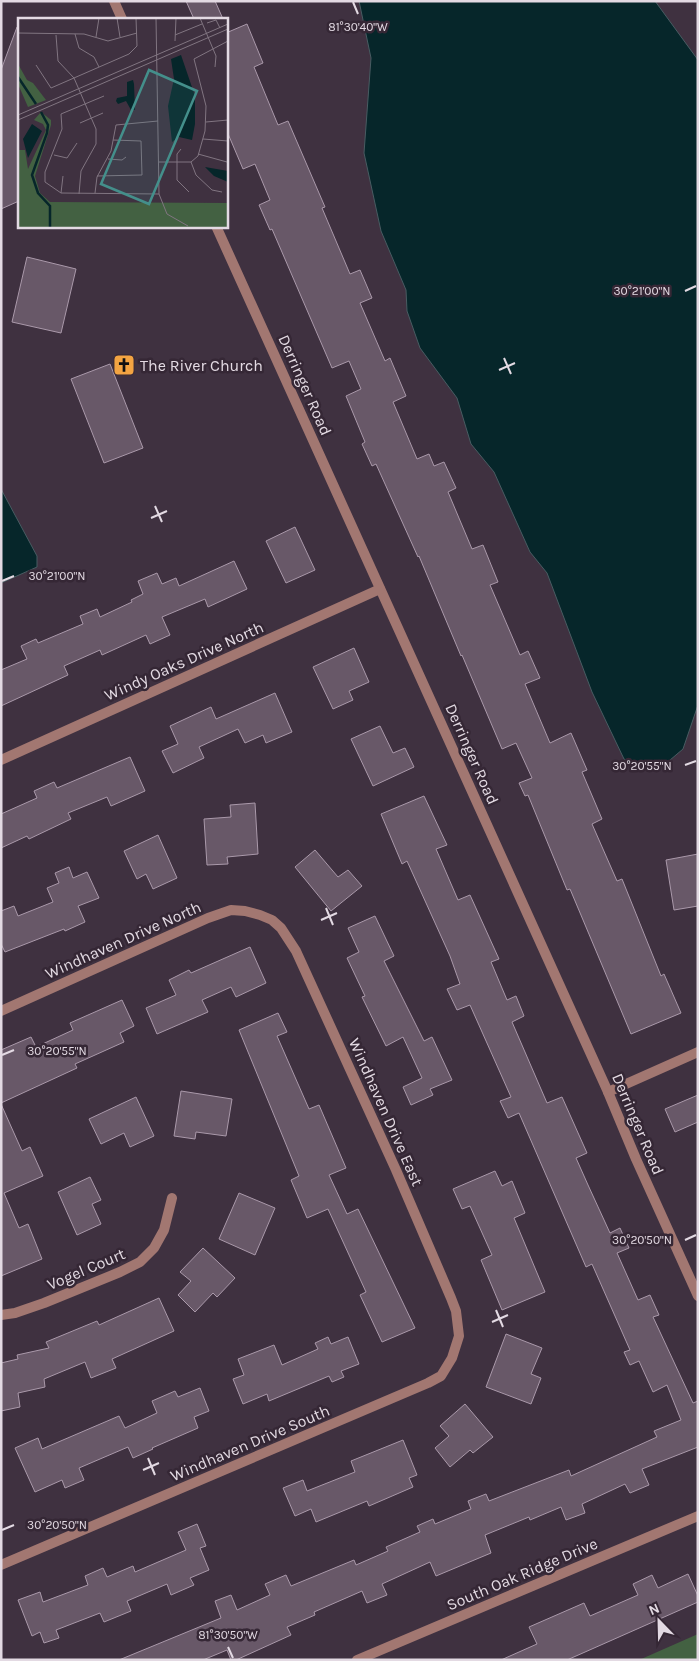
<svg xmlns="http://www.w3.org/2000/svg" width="699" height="1661" font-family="Karla,sans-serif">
	<rect width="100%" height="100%" fill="#3f3140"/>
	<path fill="#436142" d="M698 1634V1660H639Z"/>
	<g fill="#06262a" stroke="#485c62">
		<path d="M359 1H655L698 60V705L683 749 663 766 639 768 624 759 592 692 547 573 530 552 494 472 471 444 457 398 420 348 407 311 406 290 381 231 364 153 371 58Z"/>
		<path d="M1 489 37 556V567L1 583Z"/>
	</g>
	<g fill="#685868" stroke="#a9a">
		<path d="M186 1H215L223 19H194Z"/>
		<path d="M247 24 263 63 254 67 278 125 288 121 325 207 322 208 350 274 360 270 372 298 360 303 385 361 390 358 406 396 393 402 417 459 429 454 434 466 444 462 456 488 448 492 472 549 483 545 498 582 490 585 520 655 528 651 540 678 525 684 550 743 571 733 587 770 582 772 602 819 592 824 617 881 622 879 661 976 664 974 681 1013 631 1034 570 889 567 890 528 795 525 796 519 783 532 778 516 743 502 749 462 655 461 656 419 556 418 557 376 464 372 466 362 444 365 442 346 396 361 389 349 361 332 368 272 229 270 230 259 205 270 200 255 164 243 169 226 129V33Z"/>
		<path d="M17 27H19V201L1 209V70Z"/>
		<path d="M27 257 76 269 61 333 12 322Z"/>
		<path d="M110 364 143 448 104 463 71 379Z"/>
		<path d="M295 527 315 570 286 583 266 541Z"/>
		<path d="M234 561 247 589 208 607 205 599 162 617 170 635 150 644 146 635 102 655 100 650 64 666 68 675 1 706V670L27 659 21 646 36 639 38 643 83 624 80 616 97 609 100 617 132 602 131 600 143 594 138 581 157 573 162 584 176 578 179 586Z"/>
		<path d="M354 648 369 682 349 691 353 700 333 709 313 667Z"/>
		<path d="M275 693 292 732 266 743 263 735 245 743 238 729 199 747 204 758 173 773 162 751 178 744 170 726 211 707 216 719Z"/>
		<path d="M380 726 393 753 405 748 414 767 373 786 351 739Z"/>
		<path d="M130 757 145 791 111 806 107 797 68 813 71 819 29 839 27 836 1 848V814L37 798 34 791 54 782 57 788Z"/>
		<path d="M424 796 447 845 436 849 458 900 470 895 499 959 491 962 507 1000 516 996 524 1016 512 1022 547 1103 562 1097 587 1153 576 1158 588 1185 610 1233 620 1228 629 1248 617 1253 638 1300 650 1295 659 1315 653 1317 693 1403 698 1401V1447L642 1469 649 1485 630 1493 625 1484 582 1504 585 1513 566 1520 561 1507 530 1520 529 1517 485 1535 491 1553 436 1576 430 1562 382 1584 387 1595 367 1603 362 1591 314 1612 315 1615 287 1627 291 1635 236 1660H231L227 1650 203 1660H119L221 1618 215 1601 231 1595 237 1610 270 1595 265 1584 286 1575 291 1586 354 1560 356 1565 388 1551 386 1547 420 1532 417 1526 433 1519 435 1524 471 1509 468 1501 486 1494 489 1501 569 1470 571 1476 657 1437 654 1431 681 1420 667 1385 653 1392 639 1361 630 1365 624 1352 630 1350 592 1264 586 1267 519 1113 508 1118 500 1101 511 1097 470 1005 457 1010 447 989 460 984 450 956 407 861 402 864 381 814Z"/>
		<path d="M255 803 258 854 227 857 228 864 207 865 204 819 231 817 230 805Z"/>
		<path d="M158 835 177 878 153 889 146 874 137 879 124 851Z"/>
		<path d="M315 850 338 877 348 870 362 886 331 911 295 867Z"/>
		<path d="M698 854V906L674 910 666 860Z"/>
		<path d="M69 867 73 878 87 872 99 898 78 906 85 922 65 931 64 929 5 952 1 944V911L14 906 18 916 53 902 47 888 59 883 55 873Z"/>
		<path d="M375 916 394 956 384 961 424 1041 432 1037 452 1080 430 1089 433 1095 411 1105 403 1087 422 1078 403 1037 386 1046 362 997 365 996 347 958 359 952 348 928Z"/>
		<path d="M250 947 266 983 236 997 231 987 202 1000 208 1012 157 1034 146 1008 176 995 169 980 189 970 191 973Z"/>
		<path d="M122 1000 134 1026 120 1033 124 1042 75 1064 77 1068 1 1103V1050L31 1037 36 1047 73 1030 70 1023Z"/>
		<path d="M278 1013 287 1032 277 1036 309 1109 319 1105 346 1168 329 1175 347 1214 358 1209 415 1328 382 1342 360 1295 366 1292 328 1209 307 1218 291 1180 299 1176 239 1030Z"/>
		<path d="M181 1091 232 1099 226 1136 196 1132 195 1139 174 1136Z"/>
		<path d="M698 1095V1122L675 1132 665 1109Z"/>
		<path d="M136 1097 154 1136 130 1147 124 1133 101 1144 89 1119Z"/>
		<path d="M1 1104 22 1151 30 1147 43 1176 4 1193 19 1228 28 1224 42 1259 1 1276Z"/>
		<path d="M495 1171 502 1186 512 1181 525 1213 514 1218 545 1292 502 1310 481 1260 492 1255 470 1206 462 1209 453 1189Z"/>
		<path d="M90 1177 101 1200 92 1204 101 1224 77 1235 58 1192Z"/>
		<path d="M239 1193 275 1208 255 1255 219 1239Z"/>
		<path d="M203 1248 235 1278 217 1297 213 1293 195 1312 178 1295 191 1281 180 1272Z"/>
		<path d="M159 1298 174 1331 112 1359 116 1368 91 1378 85 1362 44 1379 45 1387 18 1393 20 1407 1 1411V1363L18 1359 17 1355 49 1348 46 1342 97 1321 99 1325Z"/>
		<path d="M506 1334 542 1348 531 1374 541 1378 531 1404 486 1387Z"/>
		<path d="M328 1337 331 1344 348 1337 359 1364 341 1371 344 1377 332 1382 329 1376 269 1401 267 1394 243 1404 233 1379 244 1375 238 1359 274 1345 282 1365 318 1349 315 1343Z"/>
		<path d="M200 1388 209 1411 194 1417 198 1428 152 1448 153 1449 133 1458 128 1447 79 1468 84 1480 65 1488 62 1480 35 1492 15 1448 38 1438 42 1449 119 1416 125 1428 157 1413 152 1401 175 1391 178 1397Z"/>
		<path d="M465 1404 493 1437 473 1453 470 1450 450 1467 435 1448 449 1436 440 1426Z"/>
		<path d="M403 1440 417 1475 409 1478 413 1487 369 1506 367 1501 316 1522 311 1509 295 1516 283 1488 303 1480 307 1491 355 1472 351 1461Z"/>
		<path d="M197 1524 206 1546 200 1548 209 1570 190 1578 194 1585 171 1595 167 1584 127 1601 131 1611 104 1622 100 1613 56 1630 59 1638 44 1643 40 1632 32 1636 18 1600 40 1592 43 1602 88 1585 85 1576 103 1568 107 1577 133 1566 135 1572 186 1550 178 1532Z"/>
		<path d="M688 1574 698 1596V1602L567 1660H501L537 1644 529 1627 584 1603 590 1616 638 1595 633 1584 652 1575 658 1588Z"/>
	</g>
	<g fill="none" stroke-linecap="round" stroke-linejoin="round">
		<g stroke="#a27771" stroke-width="10">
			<path d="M114 1 122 19"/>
			<path d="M216 226 608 1092 636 1159 698 1296"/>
			<path d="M1 760 380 589"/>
			<path d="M1 1011 208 918 231 910 245 911 260 915 272 920 281 928 296 951 396 1170 451 1298 456 1311 459 1336 452 1358 441 1376 428 1383 1 1565"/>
			<path d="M608 1092 698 1052"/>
			<path d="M1 1315 15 1313 44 1303 120 1272 140 1262 154 1248 164 1230 172 1198"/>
			<path d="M357 1660 698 1516"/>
		</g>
	</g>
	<path fill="none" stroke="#e3dae3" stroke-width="2" d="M353 2 358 14M685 291 696 286M504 358 511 374M499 370 515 363M155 506 162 522M151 518 167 511M2 581 14 576M685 765 696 761M326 908 333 925M321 920 337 913M2 1055 14 1050M685 1240 696 1235M496 1310 503 1327M492 1322 508 1315M148 1458 155 1475M143 1470 159 1463M2 1530 14 1525M228 1647 233 1658"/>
	<defs>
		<g id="church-square" transform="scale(1.125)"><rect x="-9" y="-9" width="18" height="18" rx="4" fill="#f3a442" stroke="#352735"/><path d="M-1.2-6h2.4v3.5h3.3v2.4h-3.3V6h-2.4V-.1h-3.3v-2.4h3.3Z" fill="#111"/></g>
	</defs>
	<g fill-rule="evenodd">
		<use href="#church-square" x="124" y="365"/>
	</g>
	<g text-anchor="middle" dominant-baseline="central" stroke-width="5" stroke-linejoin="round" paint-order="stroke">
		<g font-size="16" fill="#e3dae3" stroke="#352735" text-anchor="start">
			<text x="140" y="365">The River Church</text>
		</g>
		<g font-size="16" fill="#e3dae3" stroke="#352735">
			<text transform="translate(305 385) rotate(66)">Derringer Road</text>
			<text transform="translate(184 661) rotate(-24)">Windy Oaks Drive North</text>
			<text transform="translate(472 754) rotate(66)">Derringer Road</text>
			<text transform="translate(123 940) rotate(-24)">Windhaven Drive North</text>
			<text transform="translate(386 1112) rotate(66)">Windhaven Drive East</text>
			<text transform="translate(638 1124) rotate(67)">Derringer Road</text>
			<text transform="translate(86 1269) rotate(-23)">Vogel Court</text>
			<text transform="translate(250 1443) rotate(-23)">Windhaven Drive South</text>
			<text transform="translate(522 1574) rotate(-23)">South Oak Ridge Drive</text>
		</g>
	</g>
	<g transform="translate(18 18)">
		<rect width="210" height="210" fill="#3f3140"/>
		<path d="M0 46 9 62 15 65 28 82 10 89 0 66ZM23 94 33 102V107L17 158 22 175 32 184 210 185V210H0V132H7L10 151 28 112 25 106 16 102Z" fill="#436142"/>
		<path d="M163 37 177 78V106L174 122 161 119 154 124 150 88 156 61 153 41ZM115 62 116 66 117 92H113L108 83 100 86 98 83 99 80 109 78V64ZM14 106 24 113 10 140 5 121ZM187 149 210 153V164L196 158Z" fill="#06262a"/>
		<path fill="none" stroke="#06262a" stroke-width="2.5" d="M0 59 18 86M23 94 30 107 29 115 14 157 20 175 32 188V210"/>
		<path fill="none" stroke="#817581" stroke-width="1" d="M99 0 102 19M138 0 141 176 149 196 170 208M182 0 198 38 197 49M189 5 198 2 202 10M0 15 66 16 90 23 119 15M57 16 61 30 76 39 81 49M38 17 40 43 56 60 78 111V126L63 153 61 176M157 17 184 6M78 19 81 0M157 23 158 0M18 47 33 70 111 36 119 28 118 0M86 78 43 96 44 111 27 154V164L43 175 141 176M0 97 210 6M0 102 210 11M188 104 210 102M62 105 85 95M185 121 210 123M163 131 159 136V162L171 174M180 136 209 144M36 137 49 140 59 125M90 141 104 142 108 139M141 144H173L180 138 187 113 188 88 176 41 210 23M173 144 178 157 194 172 204 174M79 158 124 157 123 123 95 122M43 175 45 158M77 175 79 159 93 133 98 107 140 103"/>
		<path fill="#448f8b" fill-opacity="0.15" stroke="#448f8b" stroke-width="2.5" d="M131 52 179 73 131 186 83 166Z"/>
		<rect width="210" height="210" fill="none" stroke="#e3dae3" stroke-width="2.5"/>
	</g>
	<g font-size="12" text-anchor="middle" fill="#e3dae3" stroke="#352735" stroke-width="5" stroke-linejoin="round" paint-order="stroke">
		<text x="358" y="31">81°30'40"W</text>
		<text x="642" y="295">30°21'00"N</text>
		<text x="57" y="580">30°21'00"N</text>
		<text x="642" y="770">30°20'55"N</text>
		<text x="57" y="1055">30°20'55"N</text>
		<text x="642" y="1244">30°20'50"N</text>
		<text x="57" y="1529">30°20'50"N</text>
		<text x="228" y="1639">81°30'50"W</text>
	</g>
	<rect width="699" height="1661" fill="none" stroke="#e3dae3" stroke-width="5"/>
	<g transform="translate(659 1621) rotate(337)" stroke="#352735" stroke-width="4" paint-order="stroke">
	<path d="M0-4L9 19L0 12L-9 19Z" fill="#e3dae3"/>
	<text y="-8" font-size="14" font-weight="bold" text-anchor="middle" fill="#e3dae3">N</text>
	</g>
</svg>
